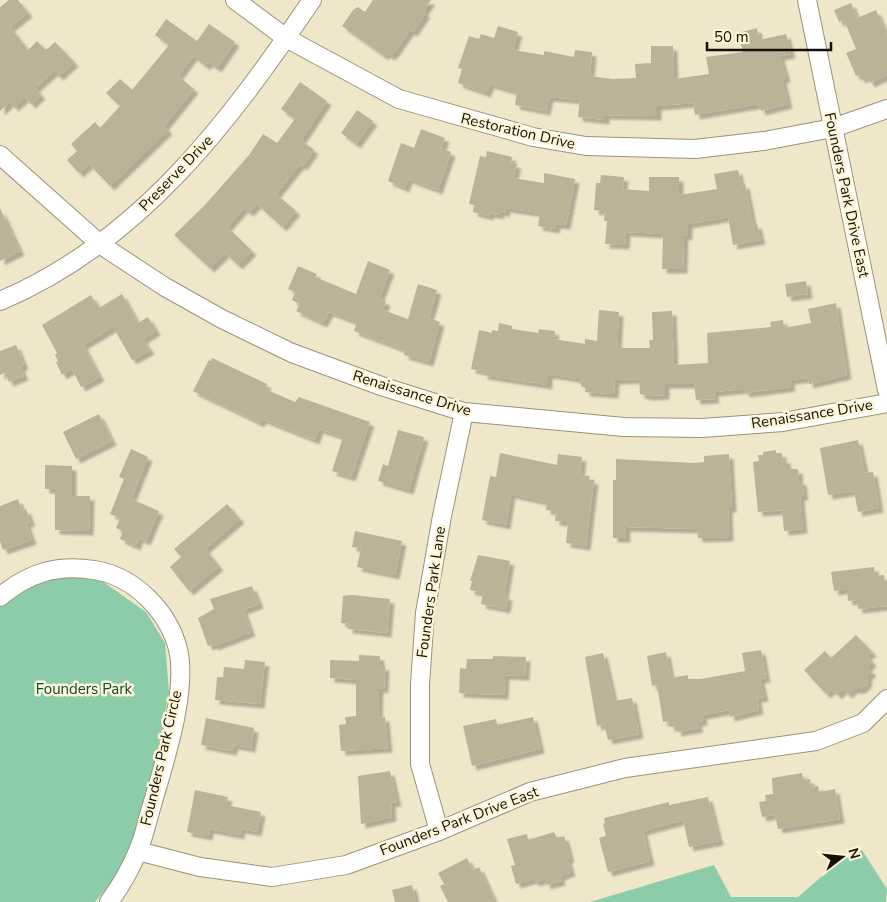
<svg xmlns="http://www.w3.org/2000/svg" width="887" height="902" font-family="'Nunito Sans',sans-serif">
	<defs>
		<filter id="shadow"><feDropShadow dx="4.5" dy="4.5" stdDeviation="1" flood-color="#0004"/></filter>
	</defs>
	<rect width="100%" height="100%" fill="#f0e7cb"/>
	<g fill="#8dcca9">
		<path d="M54 574 102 581 146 612 165 643 169 692 138 851 95 902H0V602Z"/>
		<path d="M862 850 887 889 886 902H590L714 865 731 897H798L837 863Z"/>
	</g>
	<g fill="#bbb398" filter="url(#shadow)">
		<path d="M9 0H18L28 13 10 27 28 50 37 41 46 50 55 42 74 62 59 76 54 71 35 88 41 95 31 104 25 97 14 107 10 102 0 111V7Z"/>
		<path d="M373 0H431L423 12 426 13 413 32 410 30 394 53 390 56 386 53 384 56 342 26 353 10 358 7 365 12Z"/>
		<path d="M851 3 857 18 876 10 887 35V75L870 83 867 76 861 79 859 75 856 76 846 53 856 49 844 20 839 22 834 10Z"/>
		<path d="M166 19 197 41 209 24 235 42 217 68 208 62 206 66 193 56 178 76 194 89 164 126 168 130 110 186 89 164 79 173 67 160 77 151 71 144 95 122 100 128 120 106 106 93 120 79 132 90 169 45 155 35Z"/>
		<path d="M498 26 518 32 513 50 544 55V51L574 57 575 50 592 52 590 76 612 79 636 78 635 64 651 63V46H673L674 79 709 74 706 57 743 52 738 33 757 28 759 40 786 34 791 54 780 56 786 78 782 79 788 104 761 111 759 104 695 115 693 103 657 106V116L605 115V120L578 117 580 100 549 97 546 111 515 105 517 92 490 84 486 93 458 83 462 69 458 68 469 36 479 39 481 34 494 38Z"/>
		<path d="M300 82 327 101 301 140 314 150 303 166 300 164 276 194 296 211 282 227 257 204 249 212 244 208 227 227 252 251 238 265 225 253 210 268 174 235 204 206 249 155 263 134 277 143 295 119 281 109Z"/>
		<path d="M357 110 373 121 356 144 341 133Z"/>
		<path d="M421 129 445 138 441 148 451 152 438 190 408 179 405 188 388 181 401 143 414 148Z"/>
		<path d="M487 151 512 157 511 163 517 164 513 178 544 183V173L575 179 566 225 556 224 555 229 538 226 540 213 506 208 505 213 500 211 499 215 490 213 489 216 473 212 474 205 469 204 480 156 486 157Z"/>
		<path d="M738 170 741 185 745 184 753 225 757 224 761 240 733 245 728 217 688 224V236L684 235 683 269H662L663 234 626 232 625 245 605 244 607 221H604L605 211 594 210 596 183H600L601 175 624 177 623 189 649 191V177H679V195L717 189 714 174Z"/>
		<path d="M0 208 20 251 0 261Z"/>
		<path d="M368 261 390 270 379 299 386 301 383 310 408 319 418 284 437 290 429 318 440 322 429 362 404 355 405 350 354 331 357 322 329 312 323 323 296 311 300 304 292 300 295 292 288 289 298 266 317 274 315 277 356 294Z"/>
		<path d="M806 281 808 294 787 297 785 284Z"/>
		<path d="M122 294 138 323 148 317 156 331 143 339 150 350 132 360 113 327 83 345 100 377 81 387 72 369 62 375 56 362 58 361 55 355 57 353 42 325 91 295 99 308Z"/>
		<path d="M836 303 847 375 809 384 808 378 790 380 791 387 745 393 744 389 714 392 715 399 696 400 694 384H665V395L648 396 640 394 639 379 615 380 614 394 585 392 586 388 581 386 580 379 548 374V385L483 375 484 371 471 369 479 330 492 333V330L498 331 499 323 512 326V329L538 333 539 329 555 331 554 339 585 344V339L597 341 599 310 619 312 617 348H650L649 340H653L652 312 672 311 674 365 708 363 707 333 771 327 770 322 783 320 784 328 811 323 808 309Z"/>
		<path d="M16 345 24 365 20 367 24 376 9 382 5 373 0 375V351Z"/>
		<path d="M212 358 267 384 265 389 295 402 299 397 370 422 351 477 332 471 343 437 319 429 315 440 262 419 260 423 193 391 209 360 211 361Z"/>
		<path d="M99 414 112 441 76 459 63 432Z"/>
		<path d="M398 430 424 437 409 490 378 481 383 464 388 466Z"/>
		<path d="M858 440 865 473 873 472 879 508 858 512 854 491 828 495 820 448Z"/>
		<path d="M131 449 148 457 131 499 159 511 146 541 139 538 136 546 120 539 123 531 116 528 120 518 110 514 124 479 119 477Z"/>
		<path d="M776 450V453H782V459H786L787 469H798L799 481H802L804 496H800L803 529 784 531 782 510 758 512 753 462 759 461 758 455H763V452Z"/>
		<path d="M500 453 557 465 558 454 582 457 580 475 590 476 589 480H594L586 546 566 543 568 522 555 521 556 511 546 510 547 502 511 494 506 525 482 520 490 476 496 477Z"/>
		<path d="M729 454 732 508H728L729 537 698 538 697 529 626 527V538H613V480H616V459L694 463 704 462V456Z"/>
		<path d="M45 465 72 466V496H90L89 531 55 530V489H45Z"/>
		<path d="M18 499 22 511 26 509 31 522 26 523 32 540 3 550 0 541V506Z"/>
		<path d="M227 504 240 519 205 549 219 566 189 591 170 567 181 557 174 549Z"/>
		<path d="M355 531 402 541 395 575 357 567 361 548 352 547Z"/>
		<path d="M478 555 510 561 504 595 508 596 506 609 481 604 483 593 470 590 472 581H470Z"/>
		<path d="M874 567 875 576 884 575 885 584H887V606L858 609 857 600 848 601 847 589 834 591 831 572Z"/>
		<path d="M252 586 259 604 243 610 251 632 214 646 213 644 208 646 198 618 214 609 210 599Z"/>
		<path d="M352 595 390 599 387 633 348 629 349 624 341 623 343 596Z"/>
		<path d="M856 635 872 652 867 656 872 662 867 667 872 672 868 675 867 684 861 689H853L848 694 843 689 837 695 832 689 826 694 804 670 825 651 831 658Z"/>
		<path d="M761 650 766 678 760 679 764 697 757 698 759 710 730 717 729 710 702 715 703 721 697 722 699 728 677 732 676 726 670 727 669 721 663 722 657 685 652 686 647 656 666 652 671 678 688 675V679H701L745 671 742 653Z"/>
		<path d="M603 653 614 701 632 698 639 734 608 740 604 724 597 726 585 657Z"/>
		<path d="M359 655 380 656V666H385L384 689 379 688 378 718 385 717 388 748 341 751 339 725 346 724 345 717 356 716V680L330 678V660L359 661Z"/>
		<path d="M493 656 526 657 525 676 505 675 504 695 459 693 460 668 466 669 467 659H493Z"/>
		<path d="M245 660 265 662 260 704 215 700 217 677H223L224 667 244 669Z"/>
		<path d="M533 717 540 749 472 766 463 726 496 719 497 725Z"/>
		<path d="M206 718 254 728 251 748 234 745 232 751 201 745Z"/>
		<path d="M390 771 397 802 391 803 392 817 361 824 358 776Z"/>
		<path d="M802 773 803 780 810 779 811 787 818 786 819 792 835 789 840 819 778 829 775 815 762 817 759 802 766 801 765 795 773 794 772 778Z"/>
		<path d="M195 790 228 797 226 805 261 812 257 832 241 829 240 835 209 829 208 836 187 832Z"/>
		<path d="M708 797 719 841 689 847 683 820 643 831 650 861 608 872 599 838 606 836 603 824 605 823 604 818 669 802V805Z"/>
		<path d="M554 832 557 838 564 836 570 858 567 859 571 872 560 876 561 881 546 885 545 879 534 882V879L516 884 511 866 515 865 507 839 527 834 528 840Z"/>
		<path d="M467 858 473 870 479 867 495 902H448L440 886 444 884 438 873Z"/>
		<path d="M412 885 416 902H395L392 890Z"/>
	</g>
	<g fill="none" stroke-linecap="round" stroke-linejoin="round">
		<g stroke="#9a9278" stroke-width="20">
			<g id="street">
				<path d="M235 0 286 38 399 99 533 137 586 146 695 149 764 141 833 128 887 109"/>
				<path d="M807 0 887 390"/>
				<path d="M0 155 101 245 165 287 222 319 292 353 384 387 464 412 624 427 702 428 783 422 887 403"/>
				<path d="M0 301C140 242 229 122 312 0"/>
				<path d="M0 597C28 573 57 564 94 570 134 576 168 611 178 649 188 692 164 763 152 805 147 821 144 838 137 853 130 870 120 887 109 902"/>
				<path d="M439 831 420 764V684L425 613 442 516 464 412"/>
				<path d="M138 851 200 867 272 877 346 865 439 831 530 792 625 768 816 741 863 723 887 699"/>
			</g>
		</g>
		<use href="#street" stroke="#fff" stroke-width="18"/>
	</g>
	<g text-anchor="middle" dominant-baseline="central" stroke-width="5" stroke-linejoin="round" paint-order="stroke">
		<g font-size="15" fill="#131006" stroke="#fdf5d8">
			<text transform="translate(518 131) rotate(13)">Restoration Drive</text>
			<text transform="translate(176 173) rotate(-46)">Preserve Drive</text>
			<text transform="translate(847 195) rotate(78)">Founders Park Drive East</text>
			<text transform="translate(412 393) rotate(17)">Renaissance Drive</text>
			<text transform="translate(812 414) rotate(-9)">Renaissance Drive</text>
			<text transform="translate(431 592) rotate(-82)">Founders Park Lane</text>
			<text transform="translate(161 758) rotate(-77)">Founders Park Circle</text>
			<text transform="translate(459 821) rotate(-21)">Founders Park Drive East</text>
		</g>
		<g font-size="15" fill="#084b2f" stroke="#fdf5d8">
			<text x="84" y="689">Founders Park</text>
		</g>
	</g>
	<g transform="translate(842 857) rotate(74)" stroke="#fdf5d8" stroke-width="4" paint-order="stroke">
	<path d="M0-4L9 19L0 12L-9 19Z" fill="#131006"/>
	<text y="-8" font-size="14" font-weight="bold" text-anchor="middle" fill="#131006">N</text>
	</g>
	<path d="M707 42v8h124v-8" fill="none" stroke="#131006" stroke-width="2.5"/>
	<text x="714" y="42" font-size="15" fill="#131006" stroke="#fdf5d8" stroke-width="4" paint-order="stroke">50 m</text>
</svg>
